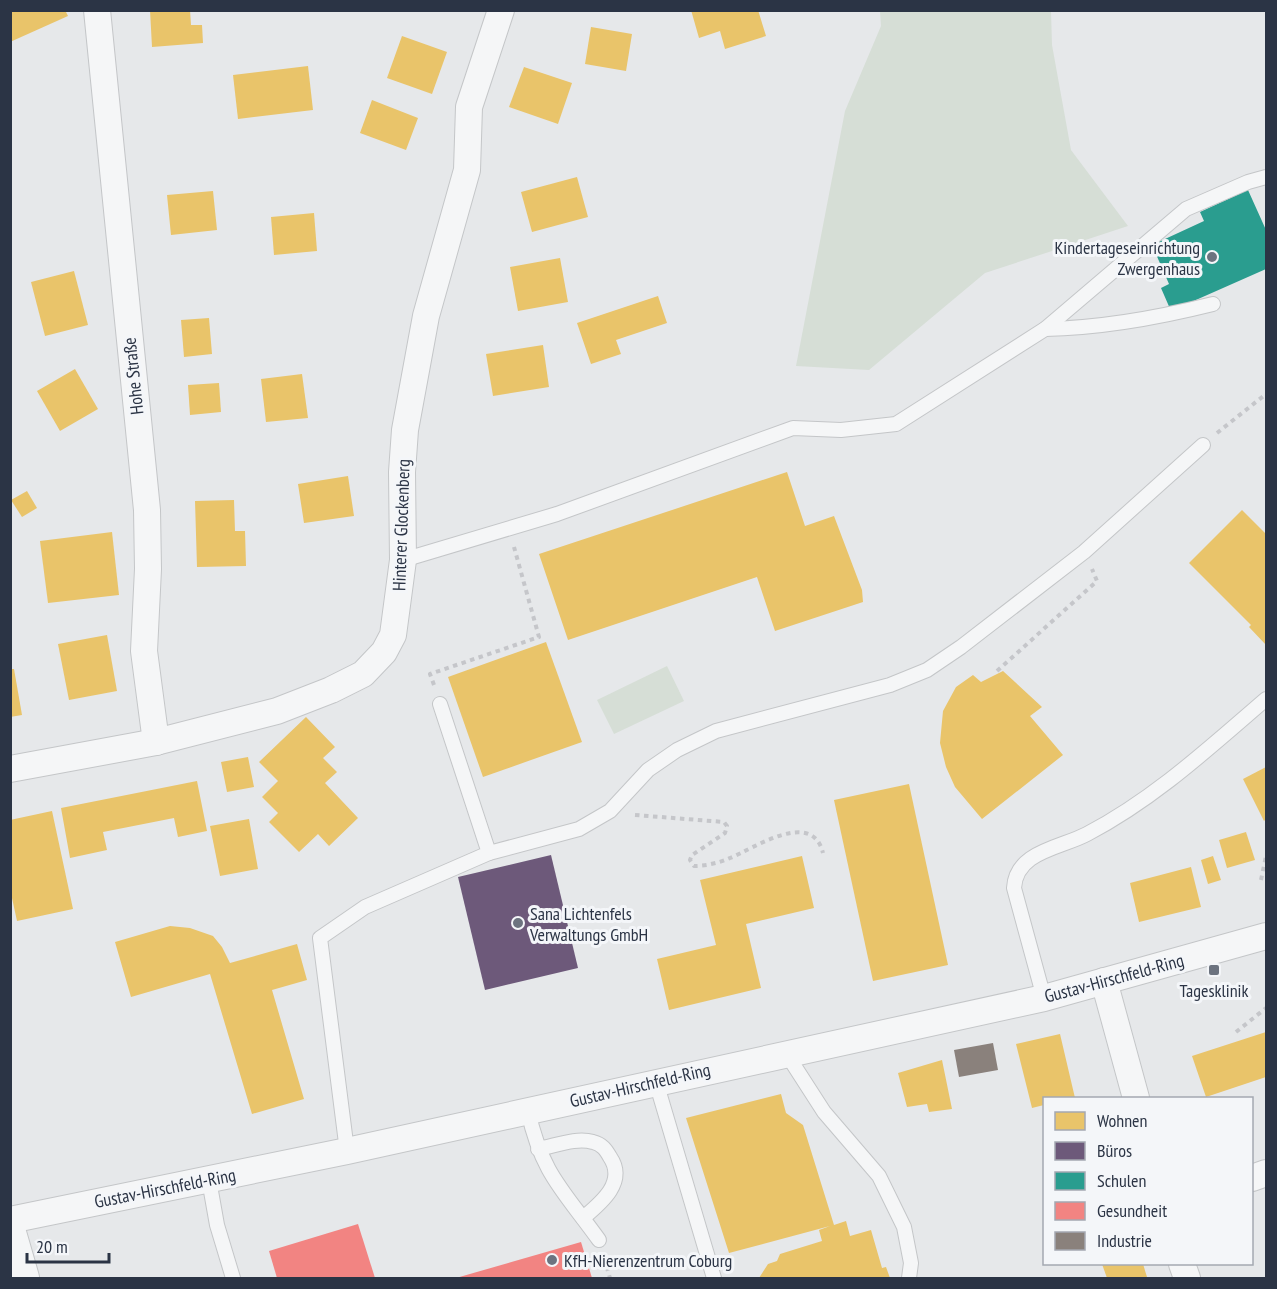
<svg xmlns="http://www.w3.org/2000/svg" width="1277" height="1289" font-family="'PT Sans Narrow',sans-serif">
	<rect width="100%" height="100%" fill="#e6e8ea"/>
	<g fill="#d6ded6">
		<path d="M880 11H1051L1052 45 1071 150 1128 226 985 273 869 370 796 366 845 111 881 26Z"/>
		<path d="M667 666 684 701 614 734 597 700Z"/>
	</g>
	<g fill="#e9c46a">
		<path d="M10 10H65L68 16 10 42Z"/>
		<path d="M150 10H190L191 25H202L203 43 152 47Z"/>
		<path d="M691 10H758L766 36 725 49 720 31 699 38Z"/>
		<path d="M591 27 632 34 626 71 585 64Z"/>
		<path d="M402 36 447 52 432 94 387 78Z"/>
		<path d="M308 66 313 110 238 119 233 75Z"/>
		<path d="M524 67 572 83 558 124 509 107Z"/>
		<path d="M372 100 418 118 406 150 360 133Z"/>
		<path d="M577 177 588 217 532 232 521 192Z"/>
		<path d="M213 191 217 230 171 235 167 195Z"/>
		<path d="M314 213 317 251 274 255 271 217Z"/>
		<path d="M560 258 568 302 518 311 510 267Z"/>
		<path d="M74 271 88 325 45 336 31 282Z"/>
		<path d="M658 296 667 323 616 340 621 354 591 364 577 323Z"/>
		<path d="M209 318 212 354 184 357 181 320Z"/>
		<path d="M543 345 549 387 493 396 486 354Z"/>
		<path d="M75 369 98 409 60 431 37 391Z"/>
		<path d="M302 374 308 418 266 422 261 379Z"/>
		<path d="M219 383 221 412 190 415 188 385Z"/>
		<path d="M787 472 805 526 834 516 862 590 863 602 775 631 757 577 568 640 539 554Z"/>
		<path d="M348 476 354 516 304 523 298 484Z"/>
		<path d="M27 491 37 508 22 517 11 500Z"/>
		<path d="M234 500 235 531H245L246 566 197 567 195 501Z"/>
		<path d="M1242 510 1266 534V645L1249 627 1251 625 1189 563Z"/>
		<path d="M112 532 119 595 48 603 40 541Z"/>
		<path d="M107 635 117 691 69 700 58 644Z"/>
		<path d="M546 642 582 742 483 777 448 677Z"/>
		<path d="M10 669H14L22 715 10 717Z"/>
		<path d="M1003 671 1042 707 1030 716 1063 755 982 819 955 787 946 767 940 743 943 711 956 687 973 675 981 682Z"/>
		<path d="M306 717 335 747 323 758 337 772 325 783 358 818 329 846 318 834 299 852 269 822 278 813 262 797 278 781 259 762Z"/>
		<path d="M248 757 254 787 227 792 221 762Z"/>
		<path d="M1266 767V819L1264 821 1243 779Z"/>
		<path d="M197 781 207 831 178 837 174 818 103 832 107 850 70 858 61 808Z"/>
		<path d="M909 784 948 965 873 981 834 800Z"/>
		<path d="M52 811 73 909 17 921 10 889V820Z"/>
		<path d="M249 819 258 869 220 876 210 826Z"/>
		<path d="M1246 832 1255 860 1227 868 1219 840Z"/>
		<path d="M802 856 814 908 746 924 761 988 669 1010 657 959 716 945 700 880Z"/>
		<path d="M1213 856 1221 880 1208 884 1201 860Z"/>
		<path d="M1191 867 1201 907 1139 922 1130 883Z"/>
		<path d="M170 926 190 928 213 936 222 947 230 963 297 944 307 980 272 990 304 1099 252 1114 210 974 131 997 115 942Z"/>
		<path d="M1266 1032V1077L1206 1097 1192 1056Z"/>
		<path d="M1060 1034 1075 1098H1044V1105L1032 1108 1016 1044Z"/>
		<path d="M942 1060 952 1109 929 1112 927 1104 907 1107 898 1073Z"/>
		<path d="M781 1094 786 1113 803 1125 834 1225 846 1221 850 1236 871 1230 882 1268 886 1267 890 1278H759L768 1264 777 1261 780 1254 822 1241 819 1230 830 1226 729 1253 686 1118Z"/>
		<path d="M1102 1264H1143L1147 1277 1107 1278Z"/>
	</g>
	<path fill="#6d597a" d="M551 855 578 968 485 990 458 877Z"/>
	<path fill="#2a9d8f" d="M1248 190 1266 230V269L1171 311 1161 288 1169 284 1152 245 1204 221 1200 212Z"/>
	<g fill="#f28482">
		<path d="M358 1224 375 1278H277L269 1251Z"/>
		<path d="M581 1242 592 1278H456Z"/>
	</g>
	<path fill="#8a817c" d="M993 1043 998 1070 959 1077 954 1050Z"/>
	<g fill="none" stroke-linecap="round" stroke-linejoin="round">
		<g stroke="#c4c6c8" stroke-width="16">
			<g id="service">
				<path d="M1045 329C1102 328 1157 318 1213 304"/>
				<path d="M403 560 557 514 793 428 841 430 896 424 1045 329 1186 209 1248 182 1266 177"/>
				<path d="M489 853 579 829 610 811 648 770 677 750 716 731 890 685 927 670 961 647 1084 552 1203 445"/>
				<path d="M1044 998 1014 888C1016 851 1061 848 1087 834 1154 799 1209 748 1266 699"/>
				<path d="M786 1053 824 1112 879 1176 904 1227 911 1263 909 1278"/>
				<path d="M656 1082 714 1278"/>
				<path d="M528 1111C542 1174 563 1190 599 1240"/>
				<path d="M538 1149C555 1146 576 1137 593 1142 602 1144 606 1150 610 1157 627 1182 601 1203 583 1218"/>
				<path d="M347 1151 320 938 365 907 489 853 440 704"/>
				<path d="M209 1180 217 1225 233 1278"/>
			</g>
		</g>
		<g stroke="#c4c6c8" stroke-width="28">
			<g id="minor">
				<path d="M97 10 147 510 148 569 144 651 156 742"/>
				<path d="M10 769 156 742 277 711 331 690 363 674 384 652 393 635 403 560 402 472 405 430 426 316 467 170 469 107 501 10"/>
				<path d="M1104 981 1136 1098"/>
				<path d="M1252 1178 1266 1173"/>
				<path d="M10 1220 347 1151 1044 998 1266 936"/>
				<path d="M1182 1264 1187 1278"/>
			</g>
		</g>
		<g stroke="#c4c6c8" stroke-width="34">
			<path id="tertiary" d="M10 1233 23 1278"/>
		</g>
		<g stroke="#c5c6ca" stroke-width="4" stroke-dasharray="4.5 4.5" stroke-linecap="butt">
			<path d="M1217 433 1266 394"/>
			<path d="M997 671 1097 581 1092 569"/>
			<path d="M434 685 430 674 539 637 514 547"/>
			<path d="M635 815 724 822 727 826 725 833 692 855 690 860 694 866C705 866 719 863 730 858 753 849 812 808 823 853"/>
			<path d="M1261 880 1266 856"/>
			<path d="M1236 1032 1266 1008"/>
			<path d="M604 1258 610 1278"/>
		</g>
		<use href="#service" stroke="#f5f6f7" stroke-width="14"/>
		<use href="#minor" stroke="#f5f6f7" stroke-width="26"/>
		<use href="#tertiary" stroke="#f5f6f7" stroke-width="32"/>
	</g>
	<g fill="#6c737f" stroke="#f4f6f9" stroke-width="2">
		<circle cx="1212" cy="257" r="6"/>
		<circle cx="518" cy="923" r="6"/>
		<rect x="1208" y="964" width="12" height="12" rx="3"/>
		<circle cx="552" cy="1260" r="6"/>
	</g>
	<g text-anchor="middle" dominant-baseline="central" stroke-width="6" stroke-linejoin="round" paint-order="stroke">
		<g font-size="18" fill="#2b3445" stroke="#f4f6f9" text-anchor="start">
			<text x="1200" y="247" text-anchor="end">Kindertageseinrichtung<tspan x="1200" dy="21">Zwergenhaus</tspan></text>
			<text x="530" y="913">Sana Lichtenfels<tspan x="530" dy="21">Verwaltungs GmbH</tspan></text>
			<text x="1214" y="990" text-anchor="middle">Tagesklinik</text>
			<text x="564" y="1260">KfH-Nierenzentrum Coburg</text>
		</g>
		<g font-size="18" fill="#2b3445" stroke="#f4f6f9">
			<text transform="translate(133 376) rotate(-96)">Hohe Straße</text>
			<text transform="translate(401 525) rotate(-88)">Hinterer Glockenberg</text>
			<text transform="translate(1114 978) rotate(-15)">Gustav-Hirschfeld-Ring</text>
			<text transform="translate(640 1085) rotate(-13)">Gustav-Hirschfeld-Ring</text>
			<text transform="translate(165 1188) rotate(-11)">Gustav-Hirschfeld-Ring</text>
		</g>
	</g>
	<rect width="1277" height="1289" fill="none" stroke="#2b3445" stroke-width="24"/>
	<rect x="1043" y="1097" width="210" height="168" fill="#f4f6f9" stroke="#a4a8b1" stroke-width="1.5"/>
	<rect x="1055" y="1112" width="30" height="18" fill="#e9c46a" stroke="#a4a8b1" stroke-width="1.5"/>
	<text x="1097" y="1127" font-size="18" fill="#2b3445">Wohnen</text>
	<rect x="1055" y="1142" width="30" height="18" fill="#6d597a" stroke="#a4a8b1" stroke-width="1.5"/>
	<text x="1097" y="1157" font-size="18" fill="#2b3445">Büros</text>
	<rect x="1055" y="1172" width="30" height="18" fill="#2a9d8f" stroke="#a4a8b1" stroke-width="1.5"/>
	<text x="1097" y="1187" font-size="18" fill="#2b3445">Schulen</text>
	<rect x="1055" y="1202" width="30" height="18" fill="#f28482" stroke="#a4a8b1" stroke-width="1.5"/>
	<text x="1097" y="1217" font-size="18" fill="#2b3445">Gesundheit</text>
	<rect x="1055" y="1232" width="30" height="18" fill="#8a817c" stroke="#a4a8b1" stroke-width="1.5"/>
	<text x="1097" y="1247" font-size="18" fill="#2b3445">Industrie</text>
	<path d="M27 1253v9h82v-9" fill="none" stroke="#2b3445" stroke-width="3"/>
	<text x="36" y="1253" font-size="18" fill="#2b3445" stroke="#f4f6f9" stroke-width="4.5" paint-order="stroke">20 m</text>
</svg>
